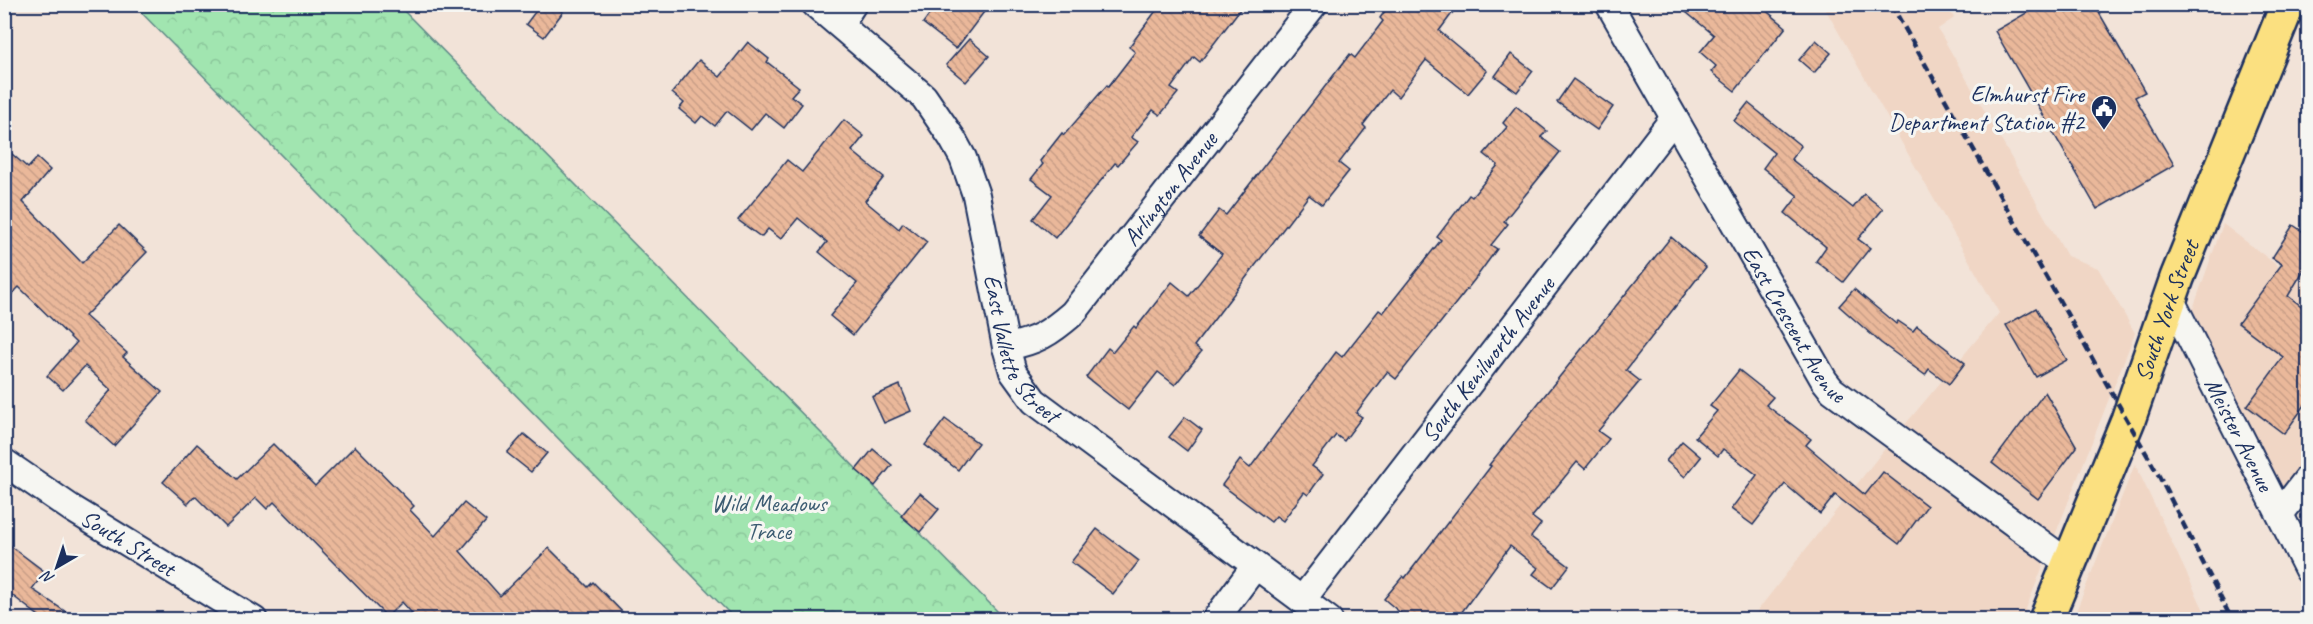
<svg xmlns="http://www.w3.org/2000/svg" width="2313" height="624" font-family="Caveat,sans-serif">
	<defs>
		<pattern id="park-crowns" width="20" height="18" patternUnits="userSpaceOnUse" patternTransform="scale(1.5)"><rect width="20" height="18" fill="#a1e5b0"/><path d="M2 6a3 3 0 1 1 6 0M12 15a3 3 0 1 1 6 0" fill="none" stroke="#8ac59a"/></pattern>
		<pattern id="building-back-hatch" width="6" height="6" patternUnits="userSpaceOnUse" patternTransform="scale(1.5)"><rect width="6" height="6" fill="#eab89a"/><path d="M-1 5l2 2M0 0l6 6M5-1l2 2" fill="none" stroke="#c89e87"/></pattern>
	</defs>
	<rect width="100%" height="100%" fill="#f2e3d8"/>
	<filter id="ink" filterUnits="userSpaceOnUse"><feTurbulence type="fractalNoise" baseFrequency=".0167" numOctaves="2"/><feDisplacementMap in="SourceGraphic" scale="12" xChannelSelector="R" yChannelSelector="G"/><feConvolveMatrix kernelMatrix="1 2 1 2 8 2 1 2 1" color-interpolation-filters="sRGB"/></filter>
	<g filter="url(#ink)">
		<g fill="#f0d6c5">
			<path d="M1823 5H1946L1954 18 1938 29 2067 256 2098 268 2135 333 2022 619 1750 620 1887 446 1999 313Z"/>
			<path d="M2223 224 2308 289V495L2293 516 2188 323Z"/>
			<path d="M2135 464 2208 619H2073Z"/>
		</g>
		<path fill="url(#park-crowns)" stroke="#5e8a87" stroke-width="1.5" d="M134 5H398L1005 619H735Z"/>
		<g fill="url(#building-back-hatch)" stroke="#1b2f5e" stroke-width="1.5">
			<path d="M541 4H554L563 12 544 37 526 24Z"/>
			<path d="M937 4H990L956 49 923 23Z"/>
			<path d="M1161 4H1244L1200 62 1194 57 1171 88 1178 93 1160 115 1153 110 1131 137 1138 142 1118 165 1115 163 1055 238 1033 219 1052 195 1031 179 1043 164 1040 161 1062 133 1064 135 1107 85 1108 87 1135 52 1129 47Z"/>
			<path d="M1390 4H1459L1439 31 1487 71 1468 94 1426 60 1398 97 1390 90 1363 125 1366 128 1339 163 1349 171 1322 205 1309 195 1194 346 1201 352 1175 385 1158 372 1128 410 1086 377 1108 348 1113 352 1134 326 1136 328 1172 282 1189 296 1222 254 1199 236 1219 210 1226 215 1350 54 1355 58 1383 21 1380 18Z"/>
			<path d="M1676 4H1758L1786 27 1735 91 1711 72 1716 66 1700 52 1714 35Z"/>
			<path d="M2042 4H2094L2145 92 2135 97 2174 165 2097 209 1995 31Z"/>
			<path d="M969 39 989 56 966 82 946 65Z"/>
			<path d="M1816 40 1831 53 1814 73 1799 60Z"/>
			<path d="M748 42 769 59 767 62 799 87 791 96 802 104 784 128 765 113 751 130 727 111 715 126 702 116 696 123 679 109 684 103 672 93 699 60 720 77Z"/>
			<path d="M1511 54 1533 71 1517 92 1495 76Z"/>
			<path d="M1573 79 1613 107 1597 130 1557 102Z"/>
			<path d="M1748 103 1801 146 1791 159 1853 208 1864 194 1883 209 1858 239 1870 248 1843 282 1816 261 1826 247 1785 213 1798 196 1763 168 1774 153 1734 121Z"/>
			<path d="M1516 106 1547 131 1541 137 1560 152 1504 221 1508 224 1491 245 1497 249 1475 279 1396 379 1387 372 1356 413 1362 417 1344 441 1336 435 1312 466 1323 474 1308 495 1304 492 1283 521 1276 516 1271 522 1222 485 1240 460 1250 468 1336 352 1342 357 1379 310 1383 313 1441 240 1437 237 1469 195 1472 197 1498 165 1484 154 1507 127 1503 123Z"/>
			<path d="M844 120 864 136 852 151 884 177 865 201 899 229 903 223 927 242 853 335 830 316 857 283 819 252 827 242 798 218 781 239 768 229 761 237 738 220 787 160 802 172Z"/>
			<path d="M4 147 28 168 37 158 50 170 23 202 82 263 119 225 147 252 85 316 127 353 123 357 162 392 114 446 85 420 111 390 85 366 63 390 47 376 76 343 19 287 4 302Z"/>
			<path d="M2293 225 2308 235V263L2288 296 2308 311V401L2284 434 2247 406 2283 357 2238 323 2282 264 2272 258Z"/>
			<path d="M1671 237 1706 267 1626 370 1640 381 1598 431 1609 439 1585 469 1577 462 1532 517 1541 524 1531 537 1569 566 1552 588 1533 574 1538 568 1510 546 1456 620H1409L1384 599 1403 576 1405 578 1491 466 1489 465Z"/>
			<path d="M1854 289 1896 324 1898 321 1913 331 1917 326 1965 363 1949 384 1929 369 1925 375 1881 343 1839 306Z"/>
			<path d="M2036 308 2067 360 2036 377 2006 325Z"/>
			<path d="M1739 370 1773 397 1766 405 1811 439 1806 445 1865 495 1883 472 1927 506 1899 544 1835 495 1820 514 1785 484 1753 525 1731 509 1757 475 1723 449 1718 456 1695 437 1717 411 1710 406Z"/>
			<path d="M900 385 911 411 884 423 872 397Z"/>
			<path d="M2045 392 2077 447 2038 499 1992 463Z"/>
			<path d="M1185 417 1202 430 1187 451 1169 437Z"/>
			<path d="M945 419 978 443 958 470 925 445Z"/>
			<path d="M524 434 547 453 531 472 507 453Z"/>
			<path d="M1682 441 1701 457 1685 477 1666 461Z"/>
			<path d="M197 444 237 479 273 444 315 486 355 446 414 506 410 510 435 536 464 503 486 521 460 551 500 596 549 548 588 587 593 582 630 620H418L402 602 387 617 274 502 267 509 256 498 226 527 195 496 188 504 163 482Z"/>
			<path d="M873 449 892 465 875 486 856 470Z"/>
			<path d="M920 493 939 509 920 532 901 516Z"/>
			<path d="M1097 529 1139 561 1113 594 1071 562Z"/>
			<path d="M4 541 45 572 32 589 78 620H44L4 589Z"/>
		</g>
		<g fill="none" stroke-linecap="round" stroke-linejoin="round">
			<g stroke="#1b2f5e" stroke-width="30">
				<g id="minor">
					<path id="s1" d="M815 4 924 97 952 138 963 158 976 195 1006 347 1013 372 1034 401 1329 620"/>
					<path id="s2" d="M1609 4 1824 380 1832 390 2068 563"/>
					<path d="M840 24 853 4"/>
					<path id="s3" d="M2170 298 2308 570"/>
					<path id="s4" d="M1006 347C1036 342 1050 333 1073 313L1314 4"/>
					<path id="s5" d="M4 462 71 508 254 620"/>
					<path d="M2281 513 2308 478"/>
					<path id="s6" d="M1302 600 1674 118"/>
					<path d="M1215 620 1255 566"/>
				</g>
			</g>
			<g stroke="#1b2f5e" stroke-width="38">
				<g id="major">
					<path id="s7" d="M2046 620 2128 420 2177 278 2288 4"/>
				</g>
			</g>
			<use href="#minor" stroke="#f6f6f2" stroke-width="26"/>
			<use href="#major" stroke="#fbe080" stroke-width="33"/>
			<path stroke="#1b2f5e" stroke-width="4.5" stroke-dasharray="9 4.5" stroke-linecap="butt" d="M1891 4 2159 476 2232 620"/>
		</g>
	</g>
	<defs>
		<g id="civic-pin" transform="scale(1.35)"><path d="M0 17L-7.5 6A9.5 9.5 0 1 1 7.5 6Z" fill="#1b2f5e" stroke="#f6f6f2"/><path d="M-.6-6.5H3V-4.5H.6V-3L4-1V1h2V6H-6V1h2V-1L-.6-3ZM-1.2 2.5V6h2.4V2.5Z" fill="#fff"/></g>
	</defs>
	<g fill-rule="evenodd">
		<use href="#civic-pin" x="2104" y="108"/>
	</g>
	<g text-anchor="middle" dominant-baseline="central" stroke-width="6" stroke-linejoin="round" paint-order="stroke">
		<g font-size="24" fill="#1b2f5e" stroke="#f6f6f2" text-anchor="end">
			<text x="2084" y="94">Elmhurst Fire<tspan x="2084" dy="28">Department Station #2</tspan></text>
		</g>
		<g font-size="24" fill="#1b2f5e" stroke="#f6f6f2">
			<text stroke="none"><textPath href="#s4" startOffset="234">Arlington Avenue</textPath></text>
			<text stroke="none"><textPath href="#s7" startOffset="332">South York Street</textPath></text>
			<text stroke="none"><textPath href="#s2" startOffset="370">East Crescent Avenue</textPath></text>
			<text stroke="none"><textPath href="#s1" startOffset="418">East Vallette Street</textPath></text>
			<text stroke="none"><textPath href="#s6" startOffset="304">South Kenilworth Avenue</textPath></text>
			<text stroke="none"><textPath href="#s3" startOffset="153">Meister Avenue</textPath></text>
			<text stroke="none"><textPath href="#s5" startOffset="148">South Street</textPath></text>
		</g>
		<g font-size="24" fill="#3c5c72" stroke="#f6f6f2">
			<text x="769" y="503">Wild Meadows<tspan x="769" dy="28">Trace</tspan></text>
		</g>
	</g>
	<rect width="2313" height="624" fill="none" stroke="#f6f6f2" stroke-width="24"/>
	<rect x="12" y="12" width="2289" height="600" fill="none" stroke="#1b2f5e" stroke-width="2" filter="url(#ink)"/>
	<g transform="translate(57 567) rotate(219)" stroke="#f6f6f2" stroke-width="4.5" paint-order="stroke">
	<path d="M0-4.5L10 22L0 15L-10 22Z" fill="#1b2f5e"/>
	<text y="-9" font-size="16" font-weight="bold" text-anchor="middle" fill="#1b2f5e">N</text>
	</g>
</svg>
